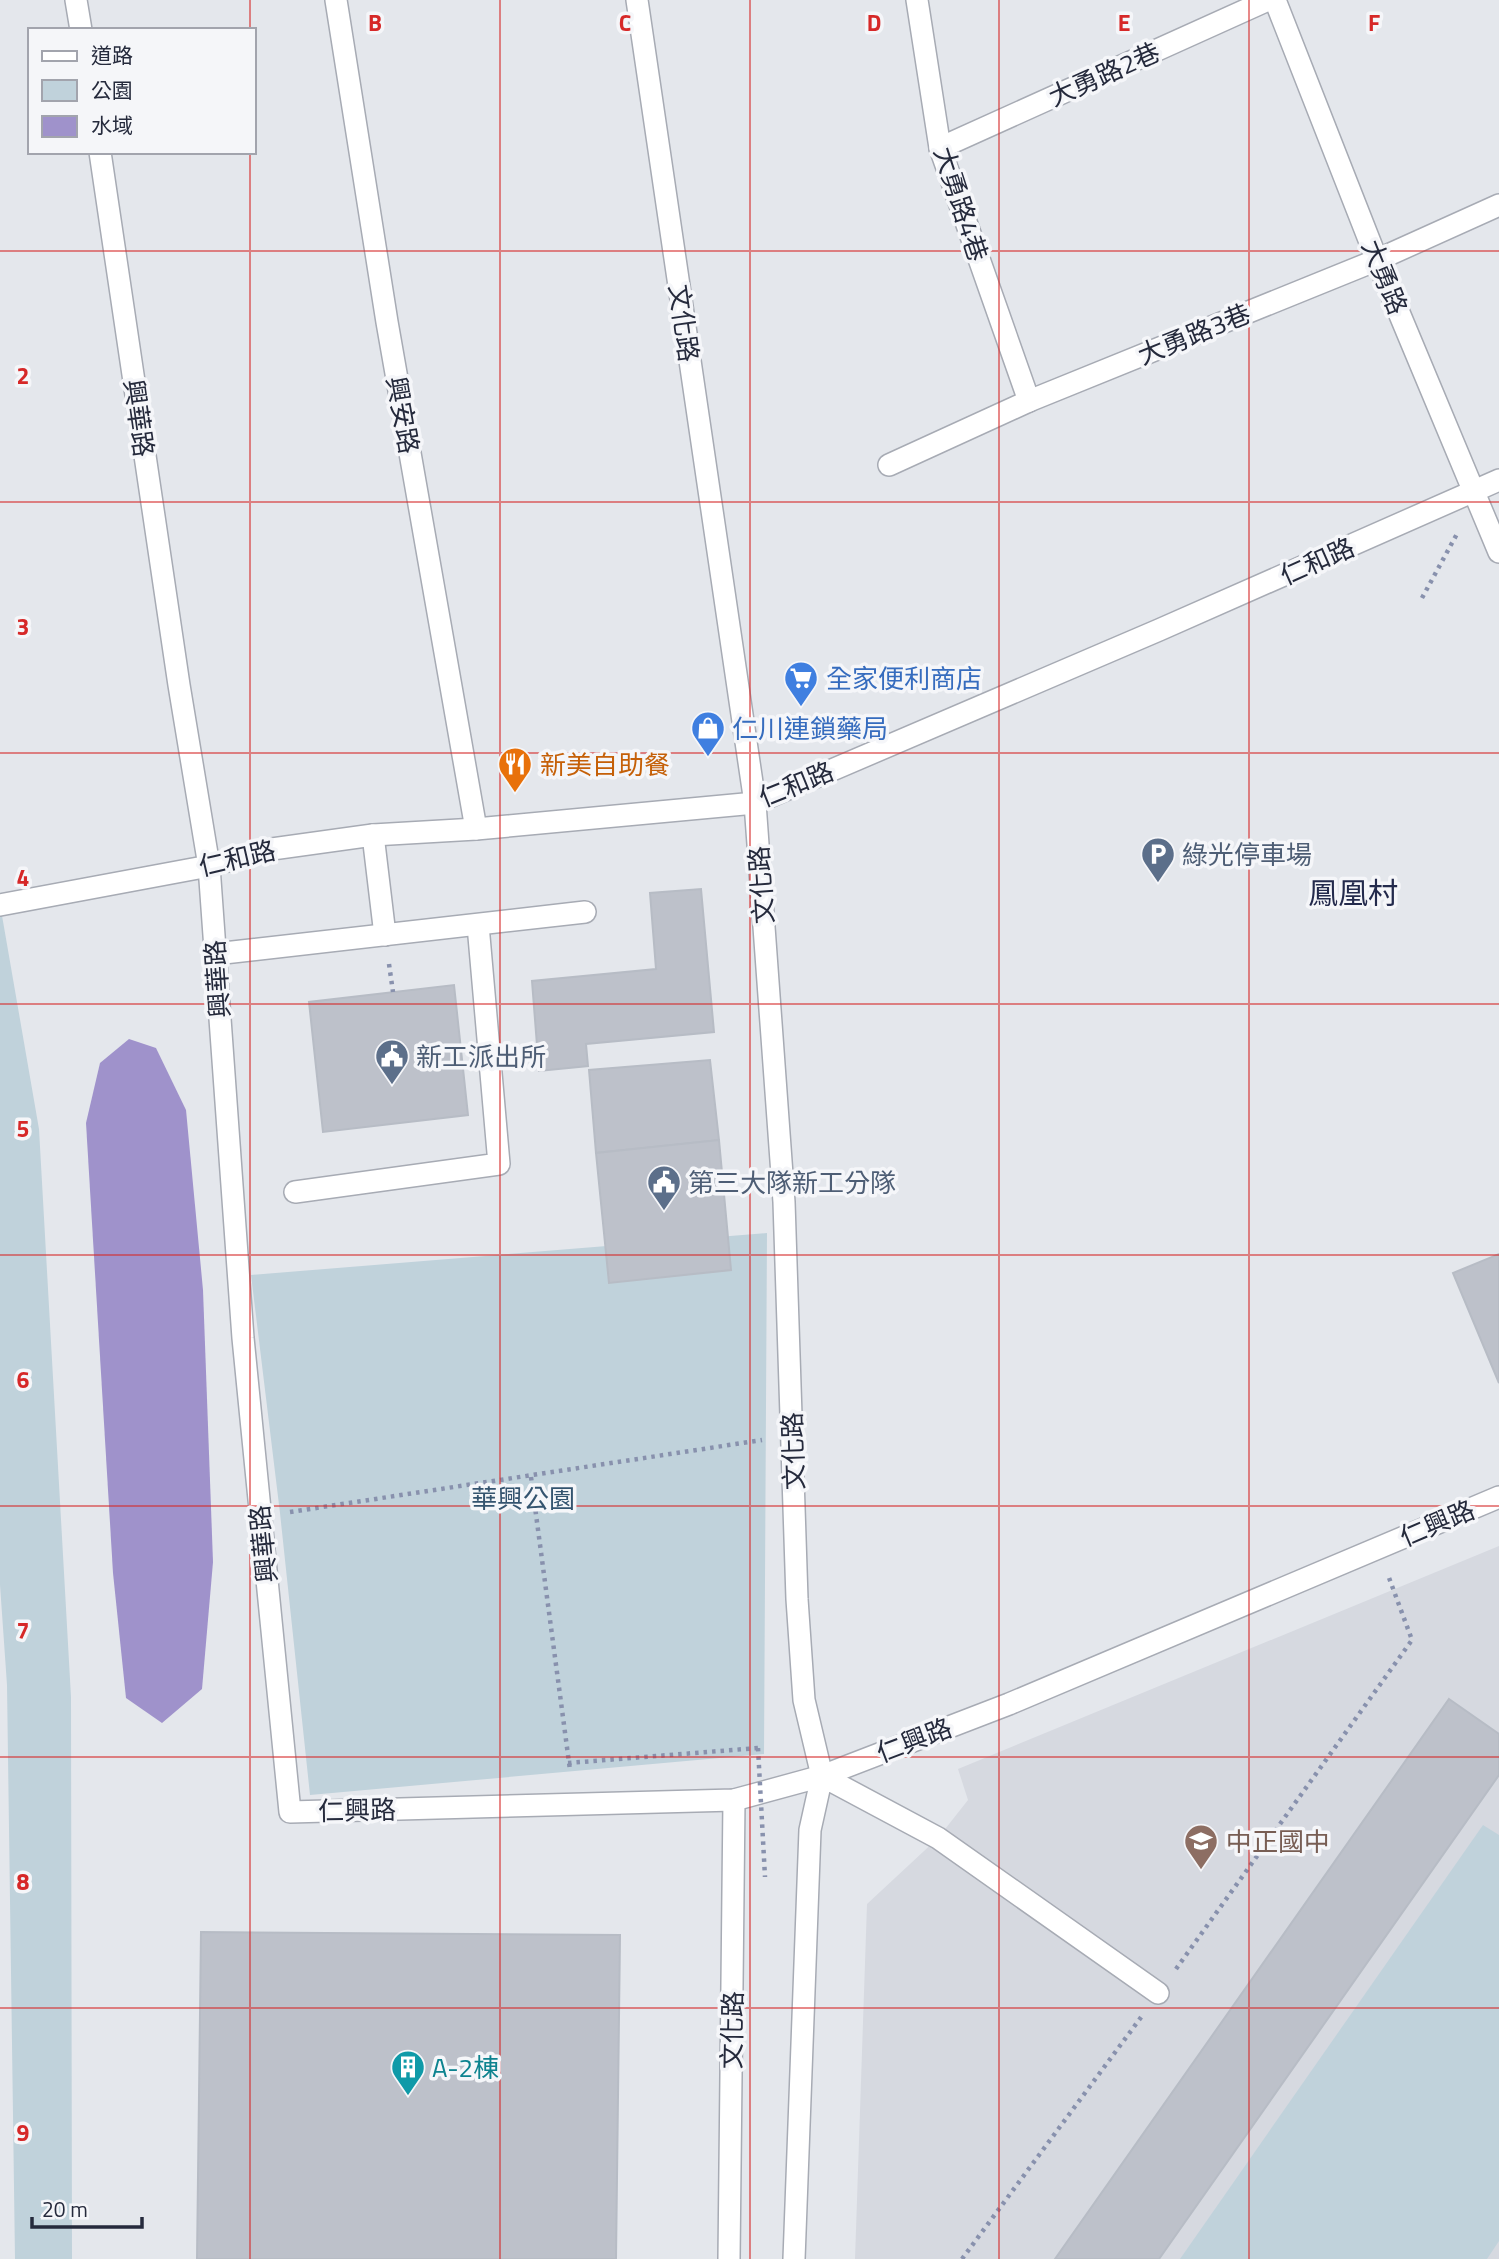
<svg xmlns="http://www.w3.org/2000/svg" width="1499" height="2259" font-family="'Titillium Web','Noto Sans TC',sans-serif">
	<rect width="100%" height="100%" fill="#e4e7ec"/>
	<path fill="#d6d9e0" d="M1499 1546V2259H855L867 1904 938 1838 968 1800 958 1769Z"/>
	<g fill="#c0d2db">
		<path d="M0 904 39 1129 71 1697 72 2259H15L7 1685 0 1585Z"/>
		<path d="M767 1233 764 1754 310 1795 280 1513 251 1275Z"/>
		<path d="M1483 1825 1499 1835V2241L1487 2259H1180Z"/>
	</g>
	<path fill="#9f92cb" d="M129 1039 156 1048 186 1110 203 1290 213 1562 202 1689 162 1723 126 1698 113 1573 86 1123 100 1063Z"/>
	<g fill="#bdc1ca" stroke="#b7bcc5" stroke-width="2">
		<path d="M701 889 714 1032 586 1044 588 1066 539 1071 532 981 656 969 650 893Z"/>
		<path d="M454 985 468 1115 323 1132 309 1002Z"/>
		<path d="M710 1060 719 1140 596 1153 589 1070Z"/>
		<path d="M719 1140 731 1270 609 1283 596 1153Z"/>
		<path d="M1499 1254V1383L1453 1273Z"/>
		<path d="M1449 1699 1499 1734V1775L1159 2259H1055Z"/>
		<path d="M201 1932 620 1935 616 2259H197Z"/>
	</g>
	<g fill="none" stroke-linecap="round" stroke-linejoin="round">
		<g stroke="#a7abb4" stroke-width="24">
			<g id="lane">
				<path d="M917 0 940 148 1029 401"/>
				<path d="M940 148 1268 0"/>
				<path d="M889 465 1029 401 1377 260 1499 205"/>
				<path d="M373 835 385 935"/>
				<path d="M215 954 585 912"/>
				<path d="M295 1192 499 1164 478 925"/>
				<path d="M794 2259 810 1830 822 1776 938 1838 1158 1993"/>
			</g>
		</g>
		<g stroke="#a7abb4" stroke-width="24">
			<g id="street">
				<path d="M76 0 81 30"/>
				<path d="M336 0 387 322 476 829"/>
				<path d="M637 0 755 803 784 1202 797 1599 804 1700 822 1776"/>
				<path d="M1275 0 1377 260 1499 552"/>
				<path d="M100 152 179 685 209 866 243 1338 290 1812 734 1800 822 1776 1009 1704 1499 1497"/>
				<path d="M0 905 209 866 272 849 373 835 476 829 755 803 1159 630 1499 480"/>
				<path d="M729 2259 734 1800"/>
			</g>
		</g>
		<g stroke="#8891ad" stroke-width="4.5" stroke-dasharray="3.5 5" stroke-linecap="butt">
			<path d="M1422 598 1458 532"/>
			<path d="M389 964 393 992"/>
			<path d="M531 1477 570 1770"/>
			<path d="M290 1512 762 1440"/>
			<path d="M568 1763 758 1748"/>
			<path d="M1176 1969 1412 1640 1388 1575"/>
			<path d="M962 2259 1142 2016"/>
		</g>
		<use href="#lane" stroke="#fff" stroke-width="21"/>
		<use href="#street" stroke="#fff" stroke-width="21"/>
		<path stroke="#8891ad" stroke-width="4.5" stroke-dasharray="3.5 5" stroke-linecap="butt" d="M758 1748 765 1877"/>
	</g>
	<path fill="none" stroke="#d62828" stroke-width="2" stroke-opacity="0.55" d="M250 0V30M500 0V2259M750 0V2259M999 0V2259M1249 0V2259M250 152V2259M0 251H1499M0 502H1499M0 753H1499M0 1004H1499M0 1255H1499M0 1506H1499M0 1757H1499M0 2008H1499"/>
	<defs>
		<g id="supermarket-pin" transform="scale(1.75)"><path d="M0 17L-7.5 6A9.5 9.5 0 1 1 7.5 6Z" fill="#3f7fe0" stroke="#f5f6f9"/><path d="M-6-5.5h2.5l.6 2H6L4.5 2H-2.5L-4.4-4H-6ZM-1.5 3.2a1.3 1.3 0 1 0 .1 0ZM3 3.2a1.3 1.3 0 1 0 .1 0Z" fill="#fff"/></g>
		<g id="shop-pin" transform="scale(1.75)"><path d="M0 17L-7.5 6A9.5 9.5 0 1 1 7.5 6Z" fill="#3f7fe0" stroke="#f5f6f9"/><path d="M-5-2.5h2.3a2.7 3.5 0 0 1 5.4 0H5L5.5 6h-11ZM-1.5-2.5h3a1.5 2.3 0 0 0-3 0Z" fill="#fff"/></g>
		<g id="restaurant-pin" transform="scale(1.75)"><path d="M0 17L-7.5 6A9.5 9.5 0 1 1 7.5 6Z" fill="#e8710a" stroke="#f5f6f9"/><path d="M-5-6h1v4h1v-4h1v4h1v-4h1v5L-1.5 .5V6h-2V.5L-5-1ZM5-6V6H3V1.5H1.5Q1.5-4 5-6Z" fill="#fff"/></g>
		<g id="parking-pin" transform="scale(1.75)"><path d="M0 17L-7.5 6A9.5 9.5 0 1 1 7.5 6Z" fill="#5c6f8a" stroke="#f5f6f9"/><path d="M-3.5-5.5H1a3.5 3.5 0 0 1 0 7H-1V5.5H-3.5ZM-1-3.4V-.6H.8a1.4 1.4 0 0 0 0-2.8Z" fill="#fff"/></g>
		<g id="civic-pin" transform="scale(1.75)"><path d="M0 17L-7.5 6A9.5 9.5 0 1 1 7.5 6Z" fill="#5c6f8a" stroke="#f5f6f9"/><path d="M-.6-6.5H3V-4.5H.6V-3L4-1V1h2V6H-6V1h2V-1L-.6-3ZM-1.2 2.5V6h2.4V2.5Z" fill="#fff"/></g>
		<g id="school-pin" transform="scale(1.75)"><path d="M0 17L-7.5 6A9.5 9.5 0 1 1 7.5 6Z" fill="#8d6e63" stroke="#f5f6f9"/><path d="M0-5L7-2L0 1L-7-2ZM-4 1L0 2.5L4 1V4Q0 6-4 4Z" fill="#fff"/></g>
		<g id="building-pin" transform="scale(1.75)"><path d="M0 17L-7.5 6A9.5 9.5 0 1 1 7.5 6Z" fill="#0f9aa8" stroke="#f5f6f9"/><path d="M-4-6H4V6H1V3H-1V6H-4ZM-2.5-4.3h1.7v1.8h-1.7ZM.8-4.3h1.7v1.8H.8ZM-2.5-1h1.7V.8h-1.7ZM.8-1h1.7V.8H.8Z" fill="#fff"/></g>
	</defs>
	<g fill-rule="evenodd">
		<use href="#supermarket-pin" x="801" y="678"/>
		<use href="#shop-pin" x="708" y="728"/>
		<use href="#restaurant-pin" x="515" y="764"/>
		<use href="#parking-pin" x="1158" y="854"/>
		<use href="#civic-pin" x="392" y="1056"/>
		<use href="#civic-pin" x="664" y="1182"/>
		<use href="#school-pin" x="1201" y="1841"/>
		<use href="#building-pin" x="408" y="2067"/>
	</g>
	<g text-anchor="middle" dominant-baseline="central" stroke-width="7" stroke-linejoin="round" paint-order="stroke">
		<g font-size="26" fill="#252a3c" stroke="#f5f6f9">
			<text transform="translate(1104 74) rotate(-24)">大勇路2巷</text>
			<text transform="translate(961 204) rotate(72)">大勇路4巷</text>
			<text transform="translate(1385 277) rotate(68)">大勇路</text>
			<text transform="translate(684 323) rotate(82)">文化路</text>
			<text transform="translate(1194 334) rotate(-22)">大勇路3巷</text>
			<text transform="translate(403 415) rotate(80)">興安路</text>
			<text transform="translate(139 418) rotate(82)">興華路</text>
			<text transform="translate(1317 561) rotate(-24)">仁和路</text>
			<text transform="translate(796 784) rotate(-22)">仁和路</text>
			<text transform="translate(237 858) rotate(-13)">仁和路</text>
			<text transform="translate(761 885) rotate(-94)">文化路</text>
			<text transform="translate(217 979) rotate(-94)">興華路</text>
			<text transform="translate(793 1451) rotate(-92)">文化路</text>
			<text transform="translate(1437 1523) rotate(-23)">仁興路</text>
			<text transform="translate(263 1544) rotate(-96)">興華路</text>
			<text transform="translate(914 1740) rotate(-21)">仁興路</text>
			<text transform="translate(357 1810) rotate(-1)">仁興路</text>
			<text transform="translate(732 2030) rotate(-89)">文化路</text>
		</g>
		<g font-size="26" fill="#366cbe" stroke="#f5f6f9" text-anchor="start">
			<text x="826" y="678">全家便利商店</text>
			<text x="732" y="728">仁川連鎖藥局</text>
		</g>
		<g font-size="26" fill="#c56008" stroke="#f5f6f9" text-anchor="start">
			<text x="540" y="764">新美自助餐</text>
		</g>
		<g font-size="26" fill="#4e5e75" stroke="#f5f6f9" text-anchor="start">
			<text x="1182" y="854">綠光停車場</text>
			<text x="416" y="1056">新工派出所</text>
			<text x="688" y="1182">第三大隊新工分隊</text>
		</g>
		<g font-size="26" fill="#34546f" stroke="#f5f6f9">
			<text x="523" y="1498">華興公園</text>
		</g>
		<g font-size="26" fill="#785e54" stroke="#f5f6f9" text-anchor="start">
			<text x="1226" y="1841">中正國中</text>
		</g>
		<g font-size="26" fill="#0d838f" stroke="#f5f6f9" text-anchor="start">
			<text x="432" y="2067">A-2棟</text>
		</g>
		<g font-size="30" fill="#232a4c" stroke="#f5f6f9">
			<text x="1353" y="893">鳳凰村</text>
		</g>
	</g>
	<g font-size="23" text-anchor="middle" font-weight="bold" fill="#d62828" stroke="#f5f6f9" stroke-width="7" stroke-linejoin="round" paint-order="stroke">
		<text x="375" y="31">B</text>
		<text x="625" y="31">C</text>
		<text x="874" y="31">D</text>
		<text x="1124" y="31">E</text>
		<text x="1374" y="31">F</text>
		<text x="23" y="384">2</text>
		<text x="23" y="635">3</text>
		<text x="23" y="886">4</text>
		<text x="23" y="1137">5</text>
		<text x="23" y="1388">6</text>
		<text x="23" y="1639">7</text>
		<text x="23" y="1890">8</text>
		<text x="23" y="2141">9</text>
	</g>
	<rect x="28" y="28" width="228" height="126" fill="#f5f6f9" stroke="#a2a4ad" stroke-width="2"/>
	<rect x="42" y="51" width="35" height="10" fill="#ffffff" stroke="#a2a4ad" stroke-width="2"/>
	<text x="91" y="63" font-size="21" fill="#252a3c">道路</text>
	<rect x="42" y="80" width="35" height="21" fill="#c0d2db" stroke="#a2a4ad" stroke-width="2"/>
	<text x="91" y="98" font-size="21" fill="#252a3c">公園</text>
	<rect x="42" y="116" width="35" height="21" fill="#9f92cb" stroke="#a2a4ad" stroke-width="2"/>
	<text x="91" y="133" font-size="21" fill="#252a3c">水域</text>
	<path d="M32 2217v10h110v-10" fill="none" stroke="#252a3c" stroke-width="3.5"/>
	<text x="42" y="2217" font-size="21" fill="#252a3c" stroke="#f5f6f9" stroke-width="5" paint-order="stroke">20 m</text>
</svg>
